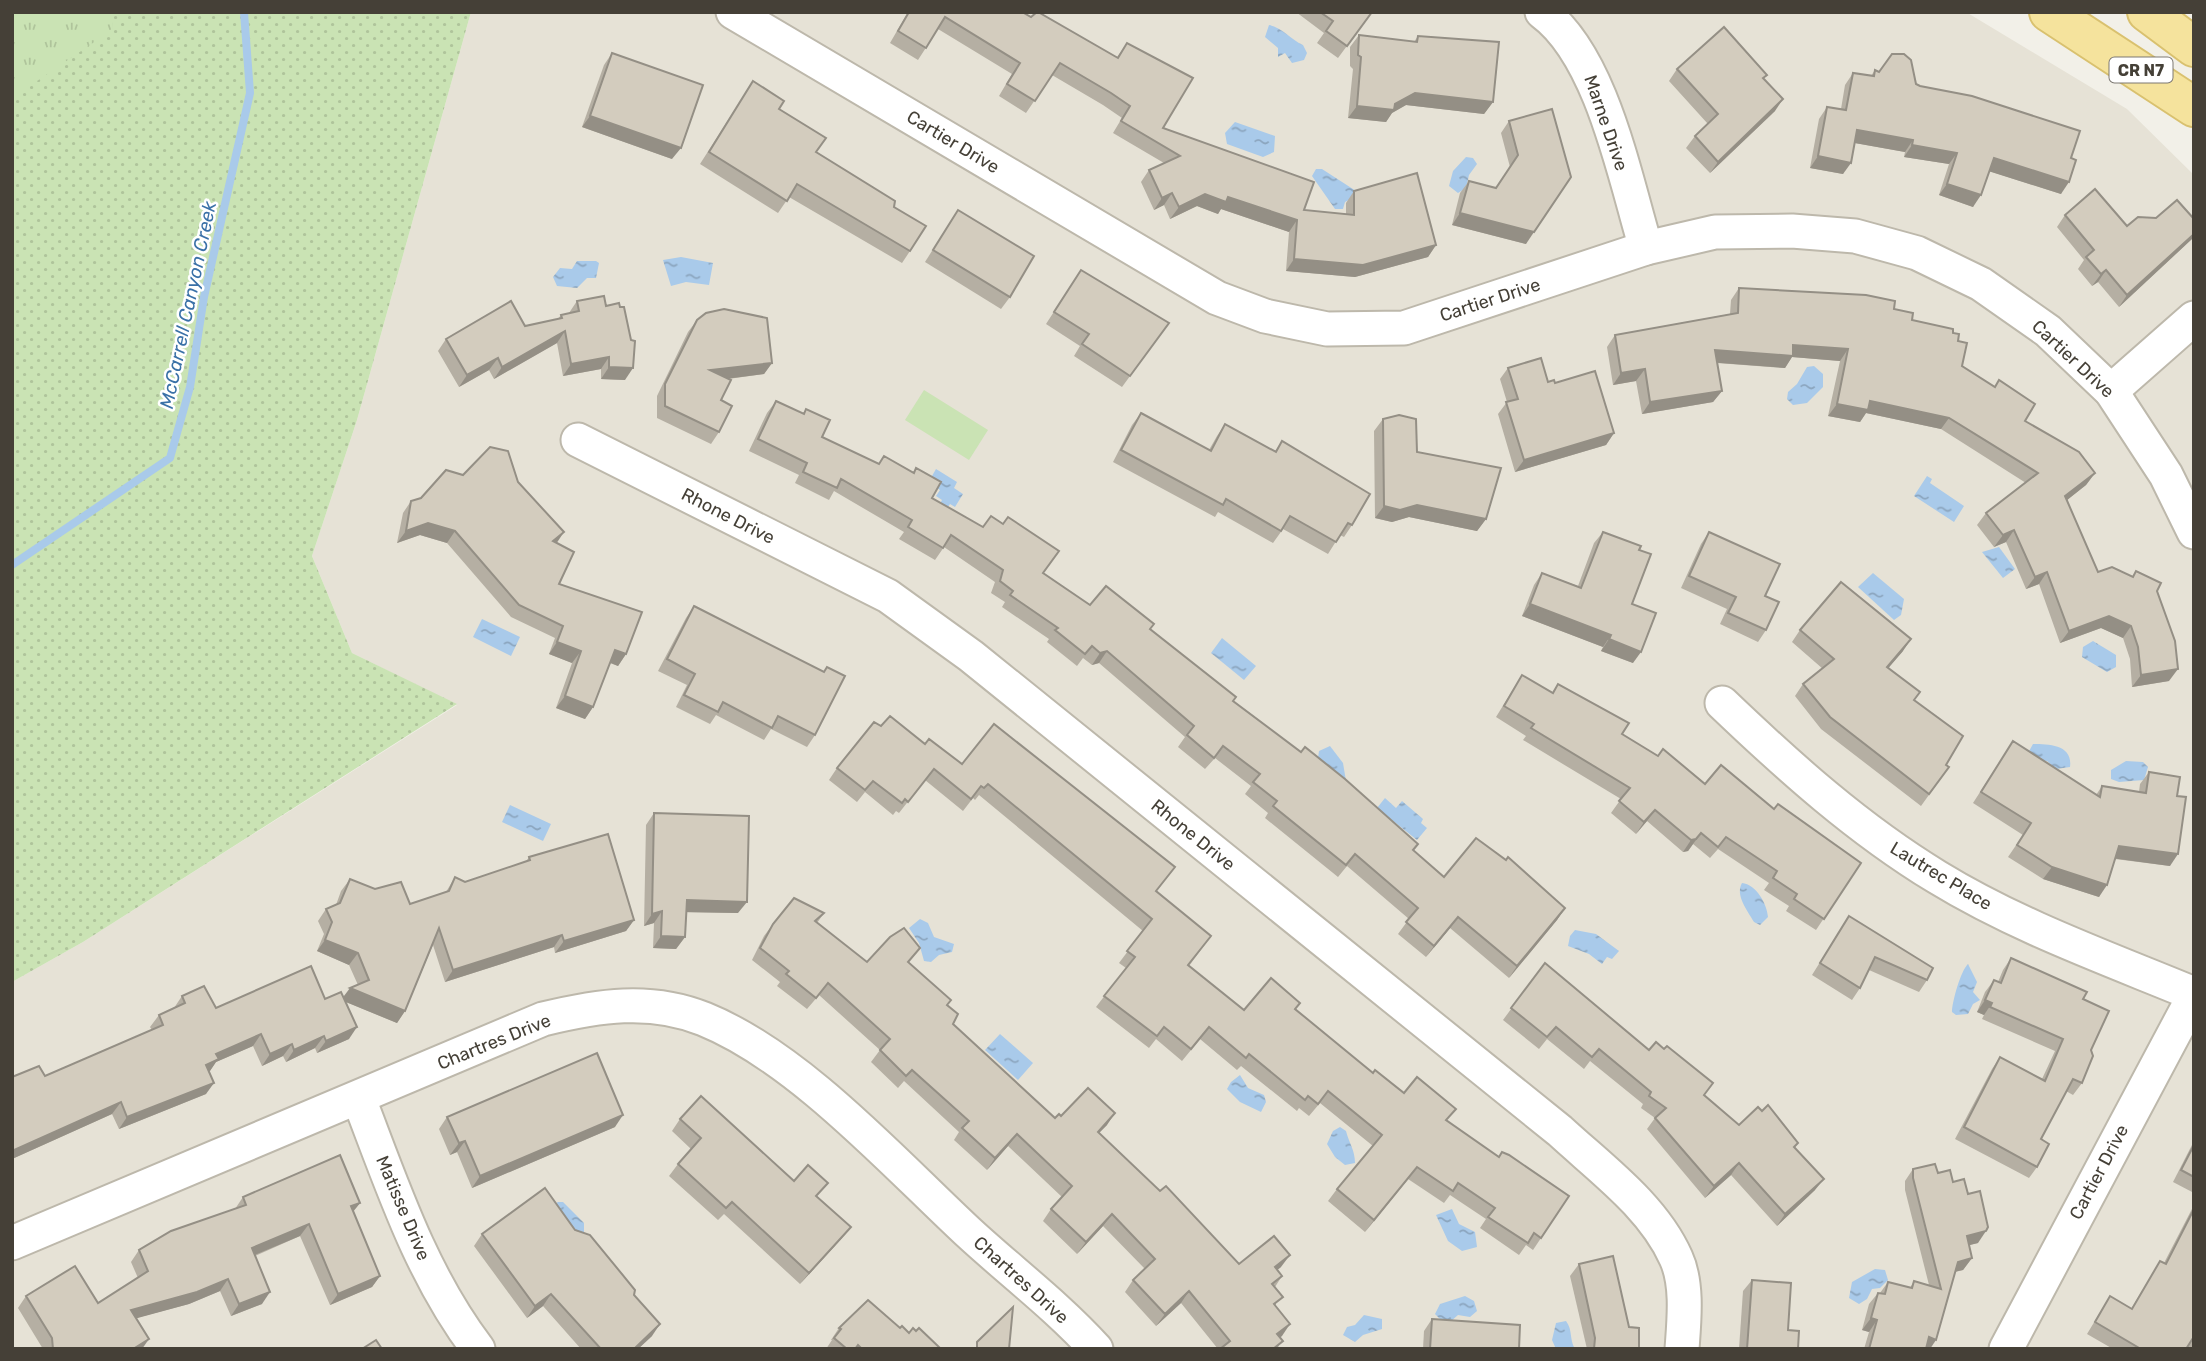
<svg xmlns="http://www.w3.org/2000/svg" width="2206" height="1361" font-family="Rubik,sans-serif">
	<defs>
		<pattern id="grass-dots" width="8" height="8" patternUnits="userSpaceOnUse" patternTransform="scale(1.75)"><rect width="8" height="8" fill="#cae3b4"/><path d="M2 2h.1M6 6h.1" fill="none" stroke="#afc49b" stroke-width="1.8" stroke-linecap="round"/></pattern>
		<pattern id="park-tufts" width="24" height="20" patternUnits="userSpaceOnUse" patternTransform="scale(1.75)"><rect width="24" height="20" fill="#cae3b4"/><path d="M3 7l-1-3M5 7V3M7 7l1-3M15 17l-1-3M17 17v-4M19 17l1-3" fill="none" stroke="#afc49b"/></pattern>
		<pattern id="water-ripples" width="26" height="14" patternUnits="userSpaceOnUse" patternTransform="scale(1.75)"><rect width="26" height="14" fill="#a9caea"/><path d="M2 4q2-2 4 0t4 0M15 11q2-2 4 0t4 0" fill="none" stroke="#8ba5be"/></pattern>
	</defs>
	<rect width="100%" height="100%" fill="#f2f0e8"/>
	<path fill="#e6e2d6" d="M471 12H1966L2127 109 2194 175V1349H12V982L83 942 457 705 352 653 312 556 357 420Z"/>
	<path fill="url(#grass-dots)" d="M12 12H471L357 420 312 556 352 653 457 704 83 942 12 982Z"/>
	<path fill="url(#park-tufts)" d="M12 12H114L112 30 12 98Z"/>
	<path fill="#cae3b4" d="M924 390 988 430 969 460 905 420Z"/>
	<g fill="url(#water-ripples)">
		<path d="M1269 25C1280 26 1292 40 1303 45L1307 53 1304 60 1292 63 1285 53 1278 57V48L1265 37Z"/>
		<path d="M1235 122 1275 136 1274 152 1263 157 1227 144 1225 133Z"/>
		<path d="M1466 157 1473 158 1477 164 1469 175 1466 188 1458 193 1449 186 1453 171Z"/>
		<path d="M1316 169H1322L1356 191 1354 197 1345 202 1343 209H1335L1312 176Z"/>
		<path d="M681 257 713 263 709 285 686 282 671 286 663 260Z"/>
		<path d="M577 261H596L599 263 596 278H587L577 288 557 286 553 277 560 268 572 269Z"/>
		<path d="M1814 366 1823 374V387L1807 403 1793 405 1787 399 1788 392 1797 384 1807 367Z"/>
		<path d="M936 469 957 482 954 488 963 494 955 507 950 504 944 513 937 509 942 500 936 496 940 490 928 483Z"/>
		<path d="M1927 476 1932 479 1930 483 1964 506 1954 522 1914 496Z"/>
		<path d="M1999 547 2015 569 2003 578 1982 552Z"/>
		<path d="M1873 573 1904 599 1901 615 1894 620 1858 587Z"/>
		<path d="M482 619 520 637 511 656 473 637Z"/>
		<path d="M1222 638 1256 666 1244 680 1211 653Z"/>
		<path d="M2093 641 2116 655V667L2107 672 2082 657 2083 647Z"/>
		<path d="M2033 744C2050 744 2073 745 2070 767L2056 769 2047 761 2033 760 2028 753Z"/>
		<path d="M1330 746 1343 763 1346 781 1318 758 1319 751Z"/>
		<path d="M2126 761 2143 762 2148 767 2144 780 2119 782 2111 779V770Z"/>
		<path d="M1385 798 1396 808 1402 801 1423 819 1421 823 1427 828 1417 840 1377 808Z"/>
		<path d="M510 805 551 824 543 841 502 822Z"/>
		<path d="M1742 883C1756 884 1767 904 1768 917L1760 925 1754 922C1747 910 1735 895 1742 883Z"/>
		<path d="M920 919 928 923 934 937 954 944 952 952 939 955 931 962 924 961 919 943 909 928Z"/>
		<path d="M1575 930 1596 934 1619 951 1612 959 1607 957 1602 964 1589 954 1568 946 1570 936Z"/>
		<path d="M1968 964 1977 982 1973 992 1980 1000 1973 1004 1968 1014 1956 1015 1952 1012C1952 1002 1961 970 1968 964Z"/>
		<path d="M1000 1034 1033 1063 1018 1080 985 1050Z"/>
		<path d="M1240 1075 1248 1088 1264 1095 1266 1102 1261 1112 1240 1102 1227 1089 1231 1082Z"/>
		<path d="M1340 1127 1346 1131C1349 1143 1355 1150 1355 1163L1345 1165 1335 1157 1327 1144 1333 1131Z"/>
		<path d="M558 1202H563L584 1223V1236L546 1209Z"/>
		<path d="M1452 1209 1459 1224 1475 1232 1477 1247 1462 1251 1448 1241 1436 1215Z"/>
		<path d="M1875 1269 1885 1270 1888 1280 1880 1288 1872 1289 1867 1299 1859 1304 1849 1298 1852 1282Z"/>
		<path d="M1465 1296 1474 1301 1477 1311 1470 1317 1458 1315 1450 1322H1443L1435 1314 1440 1304Z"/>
		<path d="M1364 1315 1382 1319V1329L1363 1335 1355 1342 1343 1335 1347 1327 1355 1325Z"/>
		<path d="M1566 1321C1573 1330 1569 1339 1575 1349H1556L1552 1340 1556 1323Z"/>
	</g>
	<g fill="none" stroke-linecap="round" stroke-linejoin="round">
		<path stroke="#a9caea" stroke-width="8" d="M12 565 170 458 190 387 204 297 250 93 244 12"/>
		<g stroke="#bdb8ab" stroke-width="37">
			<g id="minor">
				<path d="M733 12 1217 298 1265 316 1327 329 1404 328 1646 248 1715 232 1792 231 1855 236 1917 253 1981 284 2048 331 2111 391 2166 475 2194 532"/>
				<path d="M1542 12C1602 56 1625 179 1646 248"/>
				<path d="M2111 391 2194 318"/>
				<path d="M578 440 888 596 971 656 1560 1131C1600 1168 1653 1206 1676 1258 1688 1284 1684 1321 1682 1349"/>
				<path d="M1722 703C1789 767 1858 829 1937 877 2017 926 2107 958 2194 994"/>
				<path d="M359 1099C392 1185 421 1274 478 1349"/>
				<path d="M12 1243 543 1019C597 1006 650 997 704 1019 798 1057 893 1162 967 1231 1009 1270 1057 1306 1096 1349"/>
				<path d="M2006 1349 2194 996"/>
			</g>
		</g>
		<g stroke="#d9c16f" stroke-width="42">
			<g id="major">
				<path d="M2049 12 2194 107"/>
				<path d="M2147 12 2194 47"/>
			</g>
		</g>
		<use href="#minor" stroke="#fff" stroke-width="33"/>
		<use href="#major" stroke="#f5e39d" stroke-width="38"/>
	</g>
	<g fill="#b5afa3">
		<path d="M908 12H1022L1031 17 1117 57 1127 43 1163 128 1304 210 1346 214V203L1354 191 1436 245 1428 257 1355 277 1286 271 1289 232 1221 209 1218 214 1197 206 1170 219 1164 205 1154 210 1141 182 1149 170 1164 163 1113 133 1122 118 1103 105 1052 75 1026 113 999 96 1012 74 938 29 918 60 890 43Z"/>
		<path d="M1296 12H1372L1338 58 1317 43 1324 33Z"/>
		<path d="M1359 35 1414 42 1418 36 1493 102 1484 114 1406 105 1392 113 1386 122 1348 118 1353 69 1350 66V47Z"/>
		<path d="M612 53 672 159 582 127 604 65Z"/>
		<path d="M1677 69 1767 75 1764 78 1775 111 1710 173 1686 148 1695 136 1708 124 1669 81Z"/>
		<path d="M1875 70 1916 84 2071 158 2061 194 1989 171 1973 207 1939 195 1949 164 1904 157 1905 152 1855 143 1843 174 1810 168 1819 119 1827 107 1841 109 1845 85 1853 73 1871 76Z"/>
		<path d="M753 81 816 152 894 207 910 251 902 263 789 197 778 213 700 164Z"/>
		<path d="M1552 109 1526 244 1452 225 1460 193 1469 181 1496 188 1510 167 1501 133 1509 121Z"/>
		<path d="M958 210 1010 297 1001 309 925 262Z"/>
		<path d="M2065 215 2127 226 2156 218 2194 219V237L2119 307 2098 282 2092 286 2078 269 2084 260 2057 227Z"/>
		<path d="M1081 270 1169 323 1122 387 1074 356 1080 346 1046 324Z"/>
		<path d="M1739 288 1894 309 1912 320 1953 333 1958 341 1962 366 2025 421 2095 473 2086 485 2067 500 2098 572 2132 577 2136 571 2157 591 2169 681 2132 687 2130 659 2123 638 2101 628 2060 643 2039 584 2026 589 2006 542 1994 547 1977 525 1986 513 2026 483 1941 429 1866 413 1860 422 1828 416 1840 361 1792 357 1785 368 1717 363 1722 391 1713 402 1642 414 1636 381 1613 385 1607 347 1615 335 1730 314 1731 300Z"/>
		<path d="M577 301 625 380 601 379V369L563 376 557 343 494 379 489 370 459 387 438 351 446 339 525 326 558 319 561 315 569 313Z"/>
		<path d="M697 320 772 363 764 374 728 379 721 400 719 432 711 444 657 418V396L688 332Z"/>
		<path d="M1508 368 1548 382 1555 383 1614 433 1606 445 1515 472 1498 414 1507 402 1500 379Z"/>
		<path d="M776 401 803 414 806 409 822 437 879 464 884 456 913 472 916 468 932 498 1090 605 1151 630 1233 701 1418 844 1413 851 1444 877 1565 908 1557 920 1509 978 1450 928 1426 957 1398 934 1409 919 1347 866 1338 877 1265 818 1268 813 1245 794 1251 786 1215 758 1205 769 1178 747 1185 737 1099 663 1092 665 1083 658 1077 666 1047 642 1049 639 1002 607 1005 602 991 593 995 582 944 547 935 560 899 539 904 532 834 491 829 500 795 483 799 475 749 451 767 413Z"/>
		<path d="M1141 413 1209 450 1217 436 1225 424 1275 451 1282 441 1352 525 1344 537 1340 535 1328 554 1283 529 1273 543 1218 512 1215 517 1113 462 1132 425Z"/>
		<path d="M1383 419 1486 519 1477 531 1409 517 1392 522 1375 518 1374 431Z"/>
		<path d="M463 475 518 482 556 543 559 584 626 654 618 666 610 663 593 707 585 719 556 708 572 663 549 654 555 638 511 617 447 543 420 535 397 543 403 513 411 501 421 498Z"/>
		<path d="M1603 532 1639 550 1632 604 1633 663 1601 651 1603 647 1522 616 1534 585 1542 573 1578 586 1594 543Z"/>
		<path d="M1709 532 1766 630 1758 642 1720 624 1727 609 1681 588 1701 544Z"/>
		<path d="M694 606 823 672 827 667 815 735 807 747 771 729 764 740 716 715 710 724 676 707 687 685 658 671 686 618Z"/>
		<path d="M1800 630 1903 651 1888 668 1914 700 1946 765 1949 767 1921 806 1821 729 1795 696 1803 684 1823 669 1792 642Z"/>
		<path d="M1522 675 1552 693 1558 684 1622 734 1705 784 1774 809 1861 863 1816 930 1786 911 1789 906 1764 890 1769 883 1718 849 1710 858 1693 844 1688 851 1683 852 1647 821 1636 834 1611 813 1621 799 1523 740 1526 736 1496 717Z"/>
		<path d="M881 726 925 744 962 764 1175 867 1156 892 1211 936 1189 966 1244 1010H1296L1373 1073 1447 1121 1499 1157 1569 1196 1533 1250 1526 1245 1519 1255 1480 1228 1486 1219 1450 1195 1444 1203 1408 1179 1365 1232 1328 1201 1337 1189 1373 1146 1320 1103 1309 1116 1299 1108 1297 1111 1241 1066 1237 1070 1200 1039 1182 1061 1156 1039 1149 1048 1096 1007 1126 968 1119 963 1143 931 979 795 975 800 973 798 963 811 925 780 899 813 896 811 893 815 865 792 857 802 829 780 837 768Z"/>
		<path d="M2013 741 2096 795 2102 786 2139 792 2140 784 2149 772 2170 866 2115 859 2099 897 2043 879 2008 857 2023 835 1973 803Z"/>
		<path d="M654 813 738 913 686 912 685 937 676 949 653 948 654 923 644 926 646 825Z"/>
		<path d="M529 857 634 920 626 931 555 953 554 947 445 982 433 945 405 1011 397 1023 346 1002 349 1039 317 1053 315 1048 286 1062 283 1056 262 1066 253 1046 216 1062 209 1072 206 1094 119 1129 112 1114 12 1159V1077L45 1076 152 1030 150 1027 159 1015 174 1008 182 996 216 1008 343 997 358 985 349 965 317 951 324 934 318 921 326 909 336 905 341 891 350 879 410 904 446 892 455 877 465 882 526 862Z"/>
		<path d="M824 913 817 923 867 962 910 963 948 1005 953 1024 1055 1118 1061 1116 1107 1125 1099 1133 1160 1191 1239 1264 1281 1267 1277 1270 1282 1276 1275 1287 1276 1306 1282 1336 1280 1337 1278 1349H1218L1181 1303 1156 1326 1125 1292 1133 1280 1145 1269 1103 1226 1077 1254 1043 1221 1051 1209 1062 1197 1008 1146 987 1170 954 1140 959 1132 904 1081 898 1088 871 1062 880 1050 819 995 807 1009 777 986 780 982 752 960 764 936 773 924Z"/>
		<path d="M1849 916 1927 980 1919 992 1869 970 1860 988 1852 1000 1812 975Z"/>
		<path d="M2011 958 2083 999 2091 1050 2082 1083 2073 1095 2066 1091 2041 1139 2037 1167 2029 1178 1955 1139 1992 1069 2000 1057 2042 1079 2055 1051 1982 1019 1984 1015 1977 1012 1985 992 1994 980 1998 982 2003 970Z"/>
		<path d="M1545 963 1739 1125 1762 1111 1798 1143 1795 1147 1815 1190 1777 1226 1731 1175 1705 1198 1647 1129 1655 1118 1641 1108 1643 1104 1590 1061 1584 1069 1547 1039 1539 1049 1503 1020Z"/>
		<path d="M447 1117 615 1127 472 1188 457 1152 450 1155 439 1129Z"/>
		<path d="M680 1119 794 1181 818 1197 842 1238 800 1284 724 1214 718 1220 669 1176 678 1164 691 1149 672 1131Z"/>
		<path d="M2194 1141V1193L2173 1182Z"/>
		<path d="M1913 1169 1938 1173 1953 1182 1978 1243 1969 1245 1972 1258 1963 1270 1955 1272 1930 1349H1864L1869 1332 1862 1330 1869 1304 1878 1293H1880L1888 1282 1910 1288 1914 1281 1929 1285 1905 1190V1181Z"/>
		<path d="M243 1197 360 1203 353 1212 380 1276 372 1287 330 1305 300 1236 255 1256 262 1304 231 1316 220 1291 189 1304 136 1318 142 1349H43L18 1308 26 1296 98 1303 138 1278 131 1262 139 1250 235 1209Z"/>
		<path d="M2194 1205V1349H2113L2087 1334 2110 1296 2131 1309 2160 1261 2164 1263Z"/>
		<path d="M575 1230 634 1295 652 1336 638 1349H581L543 1306 527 1318 474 1246 482 1234Z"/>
		<path d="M1579 1264 1629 1327 1639 1349H1587L1570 1276Z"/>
		<path d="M1752 1280 1788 1330 1798 1349H1739L1743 1291Z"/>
		<path d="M1432 1319 1519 1349H1423L1424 1331Z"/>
		<path d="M839 1328H900L940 1349H826L832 1340H831Z"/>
	</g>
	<g fill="#948f85">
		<path d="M1415 93 1493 102 1484 114 1406 105 1392 113 1386 122 1348 118 1357 106Z"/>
		<path d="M1783 99 1775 111 1710 173 1718 162Z"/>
		<path d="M590 116 681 148 672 159 582 127Z"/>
		<path d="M1857 130 1913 140 1905 152 1849 142Z"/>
		<path d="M1912 145 1957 153 1949 164 1904 157Z"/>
		<path d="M1818 156 1851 163 1843 174 1810 168Z"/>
		<path d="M1994 158 2069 182 2061 194 1985 170Z"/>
		<path d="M1947 184 1981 195 1973 207 1939 195Z"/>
		<path d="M1172 193 1164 205 1154 210 1162 198Z"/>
		<path d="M1205 194 1228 197 1297 220 1289 232 1221 209 1218 214 1197 206 1170 219 1179 207Z"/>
		<path d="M1460 213 1534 232 1526 244 1452 225Z"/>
		<path d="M2194 234 2192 239 2119 307 2127 295Z"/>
		<path d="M1436 245 1428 257 1355 277 1286 271 1294 259Z"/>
		<path d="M2106 270 2098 282 2092 286 2101 274Z"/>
		<path d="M565 331 557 343 494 379 502 367Z"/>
		<path d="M1793 345 1848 349 1840 361 1792 357 1785 368 1707 362 1715 350Z"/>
		<path d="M609 357 601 369 563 376 571 364Z"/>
		<path d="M498 358 489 370 459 387 467 375Z"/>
		<path d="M772 363 764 374 702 382 710 370Z"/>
		<path d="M609 367 633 368 625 380 601 379Z"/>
		<path d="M1645 369 1636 381 1613 385 1621 373Z"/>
		<path d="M1722 391 1713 402 1642 414 1650 402Z"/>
		<path d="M1870 401 1949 418 1941 429 1866 413 1860 422 1828 416 1837 404Z"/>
		<path d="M1614 433 1606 445 1515 472 1524 460Z"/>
		<path d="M2095 473 2086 485 2057 508 2065 496Z"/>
		<path d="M1417 505 1486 519 1477 531 1409 517 1392 522 1375 518 1384 506Z"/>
		<path d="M428 523 455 531 447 543 420 535 397 543 406 531Z"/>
		<path d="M2014 530 2006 542 1994 547 2003 535Z"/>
		<path d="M564 532 556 544 553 541Z"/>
		<path d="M2047 572 2039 584 2026 589 2035 577Z"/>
		<path d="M1530 604 1611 635 1603 647 1522 616Z"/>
		<path d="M2109 616 2131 626 2123 638 2101 628 2060 643 2069 631Z"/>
		<path d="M1609 639 1641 652 1633 663 1601 651Z"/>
		<path d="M1911 639 1903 651 1879 679 1887 667Z"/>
		<path d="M557 642 581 651 572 663 549 654Z"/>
		<path d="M615 650 626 654 618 666 606 661Z"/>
		<path d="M1107 651 1099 663 1092 665 1100 653Z"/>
		<path d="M2178 669 2169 681 2132 687 2141 675Z"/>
		<path d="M565 696 593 707 585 719 556 708Z"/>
		<path d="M1655 810 1647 821 1636 834 1644 822Z"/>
		<path d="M1701 833 1688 851 1683 852 1691 840Z"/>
		<path d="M2119 846 2178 854 2170 866 2111 858Z"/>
		<path d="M2052 867 2107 885 2099 897 2043 879Z"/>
		<path d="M687 900 747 902 738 913 678 912Z"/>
		<path d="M1565 908 1557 920 1509 978 1517 966Z"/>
		<path d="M662 911 654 923 644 926 652 914Z"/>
		<path d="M1458 917 1450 928 1426 957 1434 946Z"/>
		<path d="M634 920 626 931 555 953 564 941Z"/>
		<path d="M562 935 554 947 445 982 453 970Z"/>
		<path d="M661 936 685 937 676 949 653 948Z"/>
		<path d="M325 940 358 953 349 965 317 951Z"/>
		<path d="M350 988 405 1011 397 1023 341 1000Z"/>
		<path d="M1985 1000 1992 1003 1984 1015 1977 1012Z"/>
		<path d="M357 1027 349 1039 317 1053 326 1041Z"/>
		<path d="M261 1034 253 1046 216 1062 210 1071 198 1077 206 1065 216 1054Z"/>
		<path d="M324 1036 315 1048 286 1062 294 1050Z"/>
		<path d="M292 1044 283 1056 262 1066 270 1054Z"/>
		<path d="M214 1083 206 1094 119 1129 127 1117Z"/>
		<path d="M121 1102 112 1114 12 1159V1151Z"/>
		<path d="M1115 1113 1107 1125 1089 1143 1098 1132Z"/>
		<path d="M623 1115 615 1127 472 1188 480 1176Z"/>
		<path d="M1017 1134 1008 1146 987 1170 995 1158Z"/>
		<path d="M465 1141 457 1152 450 1155 459 1143Z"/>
		<path d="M1739 1163 1731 1175 1705 1198 1714 1186Z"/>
		<path d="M1417 1167 1408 1179 1365 1232 1374 1220Z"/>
		<path d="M1824 1179 1815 1190 1777 1226 1785 1214Z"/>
		<path d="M360 1203 351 1214V1206Z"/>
		<path d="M1112 1214 1103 1226 1077 1254 1086 1242Z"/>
		<path d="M309 1224 300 1236 243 1260 252 1248Z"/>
		<path d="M851 1227 842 1238 800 1284 809 1273Z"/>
		<path d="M1986 1231 1978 1243 1958 1248 1967 1236Z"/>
		<path d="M1290 1255 1281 1267 1266 1279 1275 1267Z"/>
		<path d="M1972 1258 1963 1270 1949 1273 1958 1262Z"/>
		<path d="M380 1276 372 1287 330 1305 338 1294Z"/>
		<path d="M228 1279 220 1291 189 1304 123 1322 131 1310Z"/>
		<path d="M1189 1291 1181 1303 1156 1326 1165 1314Z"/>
		<path d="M270 1292 262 1304 231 1316 239 1304Z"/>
		<path d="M551 1294 543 1306 527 1318 535 1306Z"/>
		<path d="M1871 1318 1877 1320 1869 1332 1862 1330Z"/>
		<path d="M660 1324 652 1336 638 1349H634Z"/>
		<path d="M1290 1324 1282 1336 1269 1345 1277 1334Z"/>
		<path d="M1929 1337 1936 1340 1930 1349H1921Z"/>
		<path d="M149 1339 142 1349H133Z"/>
	</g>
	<g fill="#d3ccbe" stroke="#948f85" stroke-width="2">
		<path d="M909 12H1022L1031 17 1037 12H1038L1118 58 1127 43 1193 78 1163 128 1314 182 1304 210 1354 215V191L1417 173 1436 245 1363 265 1294 259 1297 220 1228 197 1226 202 1205 194 1179 207 1172 193 1162 198 1149 170 1180 156 1121 121 1130 106 1111 93 1060 63 1035 101 1007 84 1020 63 945 17 926 48 898 31Z"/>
		<path d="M1320 12H1372L1347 46 1326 31 1333 21Z"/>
		<path d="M1724 27 1767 75 1763 78 1783 99 1718 162 1695 136 1718 114 1677 69Z"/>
		<path d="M1359 35 1417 42 1418 36 1499 42 1493 102 1415 93 1395 104 1394 110 1357 106 1361 57 1358 55Z"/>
		<path d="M612 53 703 85 681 148 590 116Z"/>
		<path d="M1892 54H1904L1911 60 1916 84 1920 86 1972 96 2080 131 2071 158 2076 160 2069 182 1994 158 1981 195 1947 184 1957 153 1912 145 1913 140 1857 130 1851 163 1818 156 1827 107 1846 110 1853 73 1874 76 1875 70 1879 72Z"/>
		<path d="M753 81 784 101 779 109 826 138 816 152 895 201 894 207 926 226 910 251 797 184 787 201 709 152Z"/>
		<path d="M1552 109 1571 177 1534 232 1460 213 1469 181 1496 188 1518 155 1509 121Z"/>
		<path d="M2095 189 2127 226 2138 217 2156 218 2177 200 2194 219V234L2127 295 2106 270 2101 274 2086 257 2094 250 2065 215Z"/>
		<path d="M958 210 1034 256 1010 297 933 250Z"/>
		<path d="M1081 270 1169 323 1130 376 1082 344 1089 334 1054 312Z"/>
		<path d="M1739 288 1866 295 1895 301 1894 309 1913 313 1912 320 1953 329V333L1959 334 1958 341 1967 343 1962 366 1995 387 1999 380 2035 404 2025 421 2079 452 2095 473 2065 496 2098 572 2112 567 2133 577 2136 571 2161 583 2157 591 2175 641 2178 669 2141 675 2138 647 2131 626 2109 616 2069 631 2047 572 2035 577 2014 530 2003 535 1986 513 2038 473 1949 418 1870 401 1868 410 1837 404 1848 349 1793 345V356L1715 350 1722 391 1650 402 1645 369 1621 373 1615 335 1738 313Z"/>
		<path d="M604 296 606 306 619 303 620 307H624L631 340 635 341 633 368 609 367V357L571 364 565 331 502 367 498 358 467 375 446 339 511 301 525 326 562 318 561 315 579 311 577 301Z"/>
		<path d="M724 309 767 318 772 363 710 370 731 380 721 400 732 406 719 432 665 406V384L697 320 706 313Z"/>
		<path d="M1541 358 1548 382 1554 380 1555 383 1595 371 1614 433 1524 460 1506 402 1518 399 1508 368Z"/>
		<path d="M776 401 804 414 806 409 830 420 822 437 879 464 884 456 914 473 916 468 941 482 932 498 983 527 991 516 1003 524 1008 517 1059 551 1043 573 1090 605 1106 586 1154 624 1150 629 1236 697 1233 701 1301 752 1305 747 1345 779 1418 844 1413 850 1444 877 1476 838 1506 860 1508 857 1565 908 1517 966 1458 917 1434 946 1406 922 1418 908 1355 854 1346 865 1273 806 1277 801 1253 782 1260 774 1223 746 1214 758 1187 735 1194 726 1107 651 1100 653 1092 646 1085 654 1055 630 1058 628 1010 595 1013 591 1000 581 1003 570 951 535 943 548 908 527 912 520 841 479 837 488 803 472 807 463 758 439Z"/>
		<path d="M1141 413 1211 451 1225 424 1276 452 1282 441 1370 494 1352 525 1348 523 1336 542 1290 516 1281 531 1226 499 1223 505 1121 450Z"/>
		<path d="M1399 415 1416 419 1417 452 1501 468 1486 519 1417 505 1400 510 1384 506 1383 419Z"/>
		<path d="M490 447 508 451 518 482 564 532 553 541 574 552 559 584 642 612 626 654 615 650 593 707 565 696 581 651 557 642 563 626 519 605 455 531 428 523 406 531 411 501 421 498 446 470 463 475Z"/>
		<path d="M1603 532 1641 546 1639 550 1651 554 1632 604 1656 613 1641 652 1609 639 1611 635 1530 604 1542 573 1581 588Z"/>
		<path d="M1709 532 1780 564 1765 596 1779 602 1766 630 1728 613 1736 597 1689 576Z"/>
		<path d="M1841 582 1911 639 1887 667 1920 692 1914 700 1963 736 1946 765 1949 767 1929 794 1830 717 1803 684 1834 659 1800 630Z"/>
		<path d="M694 606 824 672 827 667 845 676 815 735 778 716 772 728 723 702 718 712 684 695 695 674 667 659Z"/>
		<path d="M1522 675 1553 693 1558 684 1629 723 1622 734 1658 756 1663 749 1705 784 1721 765 1774 809 1778 804 1861 863 1824 919 1794 899 1797 894 1773 878 1777 871 1726 837 1718 847 1701 833 1696 839 1691 840 1655 810 1644 822 1619 801 1630 788 1531 728 1534 724 1504 706Z"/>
		<path d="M890 716 925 744 929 739 962 764 994 724 1175 867 1156 891 1211 936 1188 965 1244 1010 1271 978 1300 1003 1295 1009 1373 1073 1375 1070 1404 1093 1417 1077 1456 1109 1446 1120 1499 1157 1502 1152 1509 1155 1569 1196 1541 1238 1534 1233 1528 1243 1488 1217 1495 1208 1458 1183 1453 1191 1417 1167 1374 1220 1337 1189 1382 1135 1328 1091 1318 1104 1308 1096 1305 1100 1249 1054 1246 1058 1209 1027 1191 1049 1164 1027 1157 1036 1104 996 1135 957 1127 951 1152 919 988 784 984 788 981 786 971 799 934 769 908 802 905 799 902 803 873 781 865 790 837 768 874 722 881 726Z"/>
		<path d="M2013 741 2100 797 2102 786 2146 793 2149 772 2180 777 2177 796 2186 797 2178 854 2119 846 2107 885 2052 867 2017 845 2031 823 1981 792Z"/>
		<path d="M654 813 749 816 747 902 687 900 685 937 661 936 662 911 652 914Z"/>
		<path d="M608 834 634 920 564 941 562 935 453 970 439 928 405 1011 350 988 369 980 358 953 325 940 332 922 326 909 340 903 350 879 375 889 401 882 410 904 449 891 455 877 465 882 530 860 529 857Z"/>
		<path d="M794 898 824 913 815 921 867 962 890 937 904 928 920 948 908 962 951 1000 947 1005 958 1014 953 1024 1055 1118 1059 1114 1061 1116 1088 1088 1115 1113 1098 1132 1160 1191 1166 1186 1239 1264 1274 1236 1290 1255 1275 1267 1282 1276 1272 1284 1283 1297 1274 1304 1290 1324 1277 1334 1283 1341 1273 1349H1220L1230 1341 1189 1291 1165 1314 1133 1280 1155 1259 1112 1214 1086 1242 1051 1209 1072 1186 1017 1134 995 1158 962 1128 969 1121 912 1070 906 1076 880 1050 890 1039 828 983 816 998 786 974 789 971 760 948 773 924Z"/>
		<path d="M1849 916 1933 968 1927 980 1875 957 1860 988 1820 963Z"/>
		<path d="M2011 958 2087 992 2083 999 2109 1011 2091 1050 2093 1056 2082 1083 2073 1079 2041 1139 2049 1144 2037 1167 1964 1127 2000 1057 2045 1081 2063 1039 1990 1007 1992 1003 1985 1000 1994 980 2001 983Z"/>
		<path d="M1545 963 1649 1050 1656 1042 1664 1049 1667 1046 1713 1083 1704 1095 1739 1125 1758 1107 1762 1111 1768 1105 1798 1143 1794 1147 1824 1179 1785 1214 1739 1163 1714 1186 1655 1118 1666 1108 1649 1096 1651 1092 1599 1049 1592 1057 1556 1027 1547 1037 1511 1008Z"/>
		<path d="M311 966 325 999 341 992 357 1027 326 1041 324 1036 294 1050 292 1044 270 1054 261 1034 216 1054 219 1059 206 1065 214 1083 127 1117 121 1102 12 1151V1077L39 1066 45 1076 163 1025 159 1015 185 1003 182 996 204 986 216 1008Z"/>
		<path d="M597 1053 623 1115 480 1176 465 1141 459 1143 447 1117Z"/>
		<path d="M701 1096 794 1181 808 1165 828 1183 816 1196 851 1227 809 1273 732 1202 726 1208 678 1164 701 1138 680 1119Z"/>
		<path d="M2194 1145V1177L2181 1170Z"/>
		<path d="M340 1155 360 1203 351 1206 380 1276 338 1294 309 1224 252 1248 270 1292 239 1304 228 1279 197 1292 131 1310 149 1339 133 1349H53L52 1338 26 1296 75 1266 98 1303 148 1271 139 1250 171 1231 246 1205 243 1197Z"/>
		<path d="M1935 1164 1938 1173 1950 1170 1953 1182 1964 1179 1968 1194 1980 1191 1988 1227 1986 1231 1967 1236 1972 1258 1958 1262 1936 1340 1929 1337 1926 1349H1869L1877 1320 1871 1318 1878 1293 1885 1294 1888 1282 1912 1288 1914 1281 1941 1289 1913 1178V1169Z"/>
		<path d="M545 1188 575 1230 590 1235 635 1290 634 1295 660 1324 634 1349H601L551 1294 535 1306 482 1234Z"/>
		<path d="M2194 1209V1338H2193L2186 1349H2141L2095 1322 2110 1296 2132 1309 2160 1261 2166 1264Z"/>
		<path d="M1613 1256 1629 1327 1639 1328V1349H1594L1595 1338 1579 1264Z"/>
		<path d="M1752 1280 1791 1283 1788 1330 1799 1331 1798 1349H1747Z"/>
		<path d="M868 1300 900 1328 902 1326 909 1333 913 1328 916 1331 919 1328 940 1348 939 1349H862L858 1345 855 1349H847L834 1338 841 1329 839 1328Z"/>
		<path d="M1013 1307 1009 1349H977V1342Z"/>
		<path d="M1432 1319 1520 1325 1519 1349H1430Z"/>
		<path d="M376 1340 382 1349H362Z"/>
	</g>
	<g text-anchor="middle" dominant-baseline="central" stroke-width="5" stroke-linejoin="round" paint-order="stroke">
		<rect fill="#fff" stroke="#7d7973" stroke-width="2" x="2109.5" y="57.5" width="63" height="25" rx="5"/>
		<g font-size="16" font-weight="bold" fill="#454037">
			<text x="2141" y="70">CR N7</text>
		</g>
		<g font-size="18" fill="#454037" stroke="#fff">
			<text transform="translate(1606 123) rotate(71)">Marne Drive</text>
			<text transform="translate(953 142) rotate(31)">Cartier Drive</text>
			<text transform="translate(1490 300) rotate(-18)">Cartier Drive</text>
			<text transform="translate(2073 359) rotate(43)">Cartier Drive</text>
			<text transform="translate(728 516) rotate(27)">Rhone Drive</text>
			<text transform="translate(1193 835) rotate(39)">Rhone Drive</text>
			<text transform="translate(1941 876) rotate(31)">Lautrec Place</text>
			<text transform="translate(494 1042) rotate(-22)">Chartres Drive</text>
			<text transform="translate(2099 1172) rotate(-62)">Cartier Drive</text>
			<text transform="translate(403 1208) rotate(67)">Matisse Drive</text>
			<text transform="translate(1021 1280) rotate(42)">Chartres Drive</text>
		</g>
		<g font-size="19" font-style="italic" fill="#3a71a7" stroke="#fff">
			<text transform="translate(188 305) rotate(-78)">McCarrell Canyon Creek</text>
		</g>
	</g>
	<rect width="2206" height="1361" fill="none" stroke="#454037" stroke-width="28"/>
</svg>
